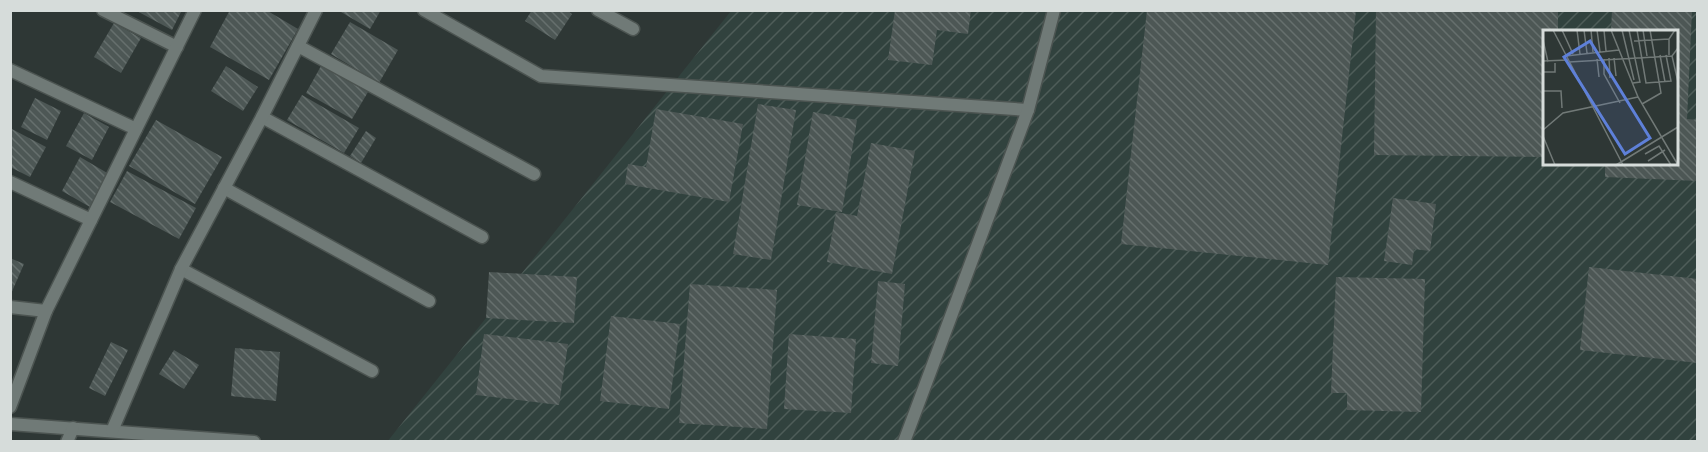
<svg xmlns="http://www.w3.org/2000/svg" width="1708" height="452" font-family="'Space Grotesk',sans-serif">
	<defs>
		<pattern id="industrial-furrows" width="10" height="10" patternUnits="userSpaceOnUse" patternTransform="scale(1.5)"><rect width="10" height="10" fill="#31423e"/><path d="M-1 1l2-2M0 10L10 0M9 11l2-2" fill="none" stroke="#4e5d59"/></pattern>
		<pattern id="building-back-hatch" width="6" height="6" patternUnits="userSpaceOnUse" patternTransform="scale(1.5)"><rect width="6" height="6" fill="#4d5755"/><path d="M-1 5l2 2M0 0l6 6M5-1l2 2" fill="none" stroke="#666f6d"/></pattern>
	</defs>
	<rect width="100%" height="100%" fill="#2e3735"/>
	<path fill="url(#industrial-furrows)" fill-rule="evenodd" d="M731 11H1697V441L387 442ZM1544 32H1676V164H1544Z"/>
	<g fill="url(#building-back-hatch)">
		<path d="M135 10H182L172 30Z"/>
		<path d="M230 10H266L298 29 269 80 210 47Z"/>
		<path d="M342 10H381L370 29 341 12Z"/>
		<path d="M532 10H566L572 14 555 40 525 21Z"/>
		<path d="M895 10H971L968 34 937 30 932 65 888 60Z"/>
		<path d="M1147 10H1356L1328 265 1121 244Z"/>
		<path d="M1376 10H1558V32H1544V157L1374 155Z"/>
		<path d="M1612 10H1692L1687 119 1698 120V181L1605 177V164H1676V32H1611Z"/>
		<path d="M350 22 398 50 379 83 331 54Z"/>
		<path d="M114 23 141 38 121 73 94 57Z"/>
		<path d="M226 66 258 87 243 111 211 91Z"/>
		<path d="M321 66 368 92 352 119 306 93Z"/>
		<path d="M302 95 359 128 344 153 287 120Z"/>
		<path d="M35 98 61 111 47 140 21 127Z"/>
		<path d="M758 104 796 110 771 260 733 254Z"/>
		<path d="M656 109 743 124 729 202 625 184 628 164 646 167Z"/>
		<path d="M813 112 857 120 842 212 797 205Z"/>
		<path d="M84 113 109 127 92 160 66 146Z"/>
		<path d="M156 120 222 157 195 204 129 166Z"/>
		<path d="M10 128 46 147 30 177 10 167Z"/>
		<path d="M366 131 376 138 361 163 350 156Z"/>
		<path d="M871 143 915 151 892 274 827 262 836 212 857 216Z"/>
		<path d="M80 157 109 174 90 207 62 191Z"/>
		<path d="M127 171 196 208 179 239 110 202Z"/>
		<path d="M1393 198 1436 204 1430 251 1414 249 1412 265 1384 261Z"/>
		<path d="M10 258 24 264 10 296Z"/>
		<path d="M1589 267 1698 279V363L1580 350Z"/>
		<path d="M489 272 577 277 574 323 486 318Z"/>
		<path d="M1336 277 1425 279 1421 412 1347 410V393H1331Z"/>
		<path d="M878 281 905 284 898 366 871 363Z"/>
		<path d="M690 284 777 290 767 429 679 423Z"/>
		<path d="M611 316 680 324 669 409 600 401Z"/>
		<path d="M484 334 568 344 559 405 476 395Z"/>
		<path d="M789 334 856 339 851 413 784 409Z"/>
		<path d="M111 342 128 350 105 396 89 388Z"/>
		<path d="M235 348 280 352 276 401 231 396Z"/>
		<path d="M174 350 199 365 184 389 159 374Z"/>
	</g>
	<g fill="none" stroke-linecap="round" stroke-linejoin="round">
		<g stroke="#4c5451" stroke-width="15">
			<g id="minor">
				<path d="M103 10 177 47"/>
				<path d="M424 10 541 76 1028 110"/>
				<path d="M598 10 633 29"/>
				<path d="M298 46 534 174"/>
				<path d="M10 70 136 129"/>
				<path d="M262 117 482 237"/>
				<path d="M10 182 91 220"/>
				<path d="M224 188 429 301"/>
				<path d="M181 269 372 371"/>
				<path d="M10 307 46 311"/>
				<path d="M10 407 46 311 195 10"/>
				<path d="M10 424 254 442"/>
				<path d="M112 431 181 269 262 117 316 10"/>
				<path d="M67 442 73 428"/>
				<path d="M904 442 1028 110 1054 10"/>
			</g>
		</g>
		<use href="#minor" stroke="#707a77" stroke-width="12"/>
	</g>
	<g transform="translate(1543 30)">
		<rect width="135" height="135" fill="#2e3735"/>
		<path fill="none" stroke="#717977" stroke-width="1.5" d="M10 0 80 135M19 0 30 24M34 0 37 24M41 0 44 23M48 0 50 22M54 0 57 22M61 0 63 21M68 0 95 67 135 135M79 0 91 50M86 0 97 52 90 53M94 0 103 53 128 51 123 25M100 0 104 26M0 10 5 32M91 11 126 9M117 25 122 52M126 25V9L132 0M23 26 76 20M129 26 135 52M66 28 67 48M71 28 73 46M54 29 56 47M61 29V44L77 73M0 31 25 30M26 32 129 26 135 18M0 42H12V33M0 61H18L19 78M99 74 118 63 107 0M0 100 20 83 95 67M0 106 12 135M102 124 116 116 128 135M105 131 122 120M73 135 135 97"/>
		<path fill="#5e80d9" fill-opacity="0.15" stroke="#5e80d9" stroke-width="3" d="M47 11 107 108 82 124 21 27Z"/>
		<rect width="135" height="135" fill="none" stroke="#d6dcda" stroke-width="3"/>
	</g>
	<rect width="1708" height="452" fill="none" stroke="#d6dcda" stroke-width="24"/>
</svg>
